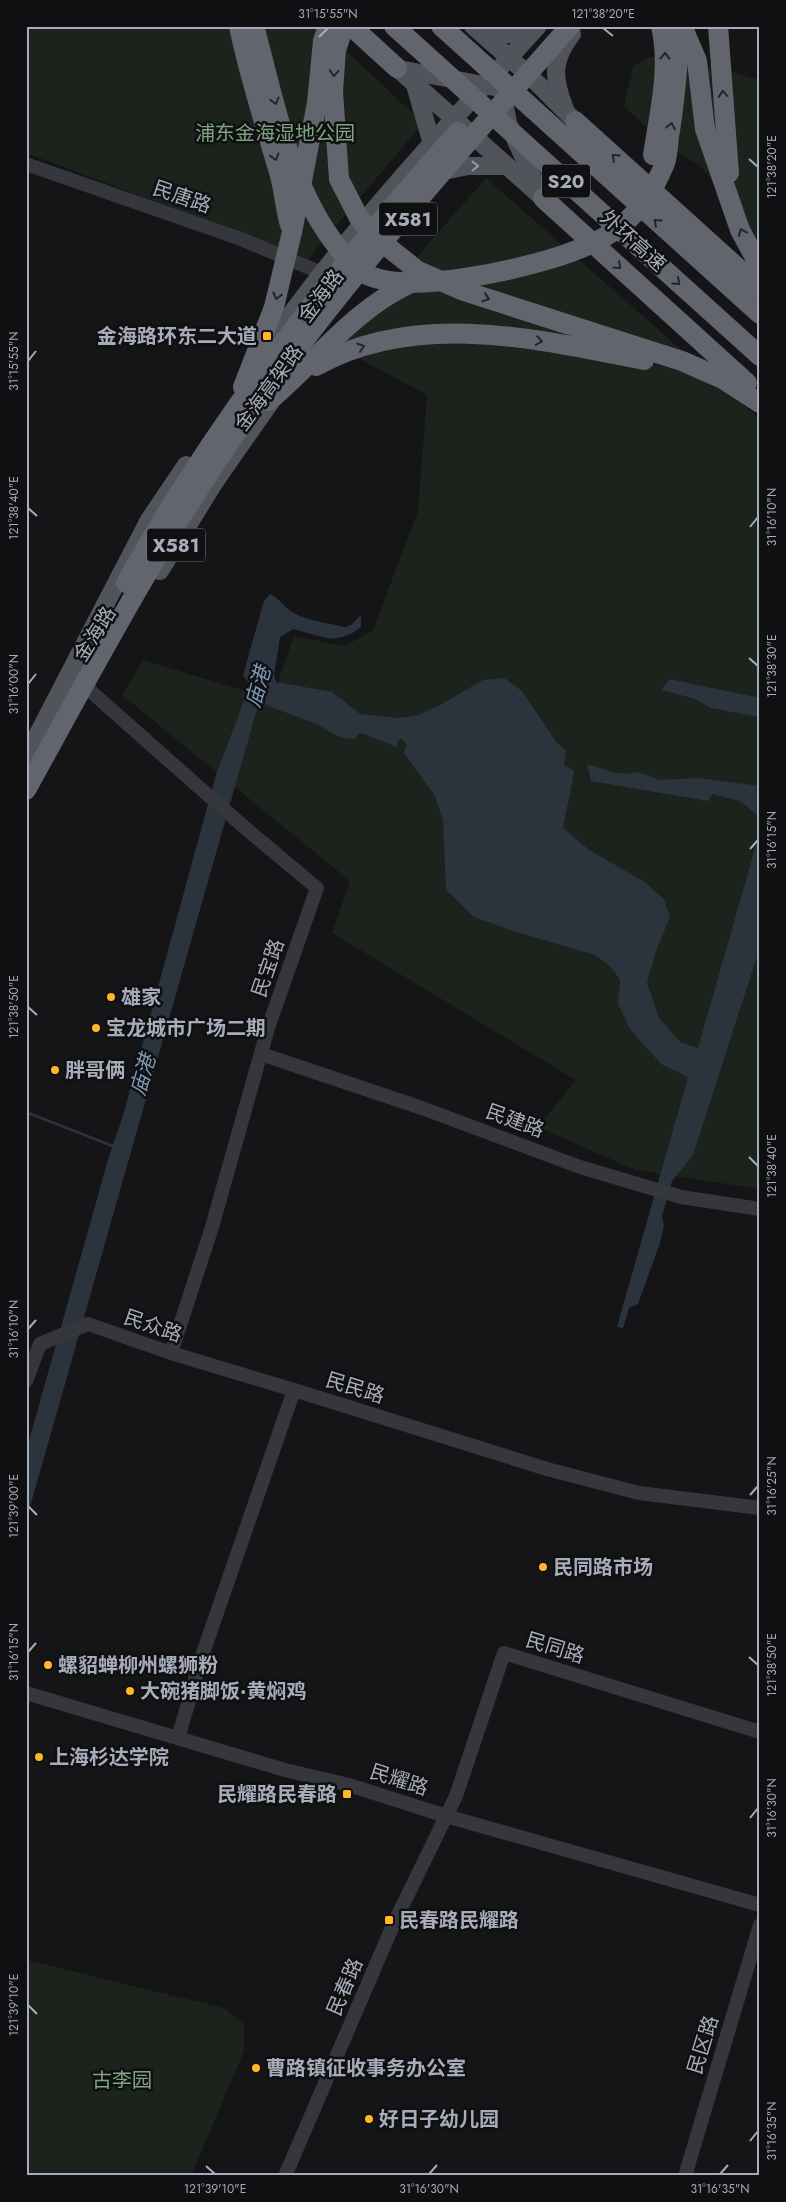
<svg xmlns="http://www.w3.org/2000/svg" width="786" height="2202" font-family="Jost,'Noto Sans SC',sans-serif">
	<rect width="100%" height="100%" fill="#151518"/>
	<g fill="#1b231c">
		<path d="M26 26H320L423 123 308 259 26 153Z"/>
		<path d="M649 57H676L760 80V261L747 220 699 165 675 151 624 107 633 67Z"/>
		<path d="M486 178 760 419V1189L635 1170 538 1127 576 1080 332 933 350 881 122 695 143 660 272 699 294 636 345 646 373 630 418 511 427 395 338 347Z"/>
		<path d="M26 1960 224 2008 244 2024V2051L191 2176H26Z"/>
	</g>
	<g fill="#2b343d">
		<path d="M270 594C278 598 281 603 288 609 302 620 328 623 345 627L351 625 361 615V627C335 647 323 636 293 629L280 637 274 675 276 682 332 692 360 714 399 718 418 715 442 704 483 680 504 678 522 691 557 743 566 750 564 765 574 770C572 790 566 808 563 828L589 850 643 881 664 899 670 917 656 951 647 983 659 1018 680 1042 698 1048 760 831V947L693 1155 672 1181 662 1216 664 1226 660 1243 638 1304 629 1308 623 1328 617 1327 688 1077 661 1064 630 1029 618 1004 620 980 612 968 595 955 516 932 474 917 446 890 443 820 435 796 404 753 407 745 402 739 398 740 397 747C384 743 373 736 359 733L354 739C335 739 327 727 311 722 295 716 279 710 263 704L257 709 26 1521V1451L110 1153 122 1119 216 775 250 685 243 675 264 601Z"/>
		<path d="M669 679 760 698V717L711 708 695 699 662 690Z"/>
		<path d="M587 764 612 772 626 774 638 772 660 780 698 778 760 786V817L740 801 712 794 708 801 591 781Z"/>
	</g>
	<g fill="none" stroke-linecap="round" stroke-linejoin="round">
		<path stroke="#2b343d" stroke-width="2.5" d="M26 1112 115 1147"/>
		<g stroke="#36373d" stroke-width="14">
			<path d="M26 164 241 239 322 273"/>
			<path d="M87 688 244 827 317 888 268 1028 212 1227 171 1353"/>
			<path d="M261 1054 422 1108 580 1167 681 1197 760 1209"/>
			<path d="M26 1381 40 1344 88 1324 171 1353 294 1390"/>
			<path d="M26 1693 285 1770 349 1785 446 1816 760 1905"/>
			<path d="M178 1738 202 1656 294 1390 547 1469 639 1493 760 1508"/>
			<path d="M285 2176 394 1923 456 1796 504 1653 760 1732"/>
			<path d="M685 2176 760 1925"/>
		</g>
		<g stroke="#52545c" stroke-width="18">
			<path d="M473 26 532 78 575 121"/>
			<path d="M479 30C503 37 512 35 536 28"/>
			<path d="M397 68 543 198"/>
			<path d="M399 69 494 87"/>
			<path d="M415 85 432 144"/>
			<path d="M502 90 508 123 538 189"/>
			<path d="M565 109C553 79 551 61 572 34"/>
			<path d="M444 171 468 166H506"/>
			<path d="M259 359C340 240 441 133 538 26"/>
			<path d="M160 571 214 483 279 390"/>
			<path d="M26 757 149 520 186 465"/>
		</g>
		<g stroke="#62656e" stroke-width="20">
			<path d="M239 26C249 76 265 124 279 172 284 189 285 208 290 225"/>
			<path d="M254 26C275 102 289 187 339 249 344 255 348 262 354 267 380 289 433 283 465 278 493 274 519 268 547 260 605 243 641 223 665 163 668 155 668 145 669 136 676 99 677 63 681 26"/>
			<path d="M344 26 336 50 333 91 339 179 359 218 374 236 418 271 464 291 682 361 723 379 760 403"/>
			<path d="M351 26 397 68"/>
			<path d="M394 26 760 356"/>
			<path d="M441 26 760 314"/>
			<path d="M718 26 729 173"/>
			<path d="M683 28 697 61 705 129 740 230 760 267"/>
			<path d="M575 121 760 288"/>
			<path d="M653 155C659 114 671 68 661 26"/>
			<path d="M543 198 747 383"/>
			<path d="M316 366C417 310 537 339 644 360"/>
			<path d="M243 387 274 307 292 232 317 103 323 41 328 26"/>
			<path d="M269 401C316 361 354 309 411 283"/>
			<path d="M126 583C217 419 333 271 458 132"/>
			<path d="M26 790C95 665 162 538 245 420 344 281 457 154 570 26"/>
		</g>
	</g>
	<defs><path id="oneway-chevron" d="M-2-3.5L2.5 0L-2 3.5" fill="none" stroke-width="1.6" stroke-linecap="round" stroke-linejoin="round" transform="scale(1.25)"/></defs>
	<g stroke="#24252a">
		<use href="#oneway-chevron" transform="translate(665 56) rotate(-89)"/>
		<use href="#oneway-chevron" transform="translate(334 73) rotate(94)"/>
		<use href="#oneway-chevron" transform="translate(723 94) rotate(-95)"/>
		<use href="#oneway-chevron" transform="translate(275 101) rotate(75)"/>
		<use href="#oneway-chevron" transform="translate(671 126) rotate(-79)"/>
		<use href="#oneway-chevron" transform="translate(275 157) rotate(73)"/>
		<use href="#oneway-chevron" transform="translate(615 157) rotate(-138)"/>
		<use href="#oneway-chevron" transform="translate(657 222) rotate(-138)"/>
		<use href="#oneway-chevron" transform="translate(742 232) rotate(-112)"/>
		<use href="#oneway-chevron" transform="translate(618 266) rotate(42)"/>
		<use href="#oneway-chevron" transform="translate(677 282) rotate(42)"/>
		<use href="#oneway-chevron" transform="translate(277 296) rotate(104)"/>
		<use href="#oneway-chevron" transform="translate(486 298) rotate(18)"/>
		<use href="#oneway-chevron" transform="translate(539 341) rotate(9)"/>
		<use href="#oneway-chevron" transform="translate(361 347) rotate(-18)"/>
	</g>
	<use stroke="#959aa6" href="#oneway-chevron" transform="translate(475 166) rotate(-1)"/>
	<path fill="none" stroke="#a6acb9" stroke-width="2" d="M603 28 613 36M319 37 328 28M749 159 758 167M28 361 36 351M28 508 37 516M750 527 758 517M749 658 758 666M28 684 36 674M750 849 758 840M28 1007 37 1015M749 1157 758 1166M28 1329 36 1320M750 1495 758 1486M28 1506 37 1515M28 1652 36 1643M749 1657 758 1665M750 1818 758 1808M28 2005 37 2014M750 2141 758 2131M206 2166 215 2174M429 2174 437 2165M720 2174 728 2165"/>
	<g fill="#feb727" stroke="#101013" stroke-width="2">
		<rect x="262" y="331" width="10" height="10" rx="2.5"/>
		<circle cx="111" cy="997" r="5"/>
		<circle cx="96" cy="1028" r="5"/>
		<circle cx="55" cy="1070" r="5"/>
		<circle cx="543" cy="1567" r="5"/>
		<circle cx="48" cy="1665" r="5"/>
		<circle cx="130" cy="1691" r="5"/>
		<circle cx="39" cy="1757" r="5"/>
		<rect x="342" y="1789" width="10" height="10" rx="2.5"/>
		<rect x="384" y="1915" width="10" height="10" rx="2.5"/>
		<circle cx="256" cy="2068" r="5"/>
		<circle cx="369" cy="2119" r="5"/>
	</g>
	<g text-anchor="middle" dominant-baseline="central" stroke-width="5" stroke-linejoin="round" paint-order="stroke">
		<g fill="#101013" stroke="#797d87" stroke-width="1">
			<rect x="542" y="164.5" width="48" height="33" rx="4"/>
			<rect x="379" y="202.5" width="58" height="33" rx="4"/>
			<rect x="147" y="528.5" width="58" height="33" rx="4"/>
		</g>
		<g font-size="19" font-weight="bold" fill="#a6acb9">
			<text x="566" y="181">S20</text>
			<text x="408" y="219">X581</text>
			<text x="176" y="545">X581</text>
		</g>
		<g font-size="20" fill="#7ca57f" stroke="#101013">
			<text x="275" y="133">浦东金海湿地公园</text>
			<text x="122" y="2080">古李园</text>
		</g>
		<g font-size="20" fill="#a6acb9" stroke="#101013">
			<text transform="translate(182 197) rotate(19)">民唐路</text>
			<text transform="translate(633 241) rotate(42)">外环高速</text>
			<text transform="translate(321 296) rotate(-53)">金海路</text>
			<text transform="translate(269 388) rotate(-54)">金海高架路</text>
			<text transform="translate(95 634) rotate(-58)">金海路</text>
			<text transform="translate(268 968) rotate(-71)">民宝路</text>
			<text transform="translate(515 1121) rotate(20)">民建路</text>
			<text transform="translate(153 1326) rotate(19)">民众路</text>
			<text transform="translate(355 1388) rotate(17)">民民路</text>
			<text transform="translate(555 1648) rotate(17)">民同路</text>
			<text transform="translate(399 1780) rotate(18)">民耀路</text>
			<text transform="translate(345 1987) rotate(-67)">民春路</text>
			<text transform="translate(703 2045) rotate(-73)">民区路</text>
		</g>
		<g font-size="20" font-weight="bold" fill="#a6acb9" stroke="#101013" text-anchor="start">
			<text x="257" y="336" text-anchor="end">金海路环东二大道</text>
			<text x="121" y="997">雄家</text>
			<text x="106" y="1028">宝龙城市广场二期</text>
			<text x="65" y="1070">胖哥俩</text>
			<text x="553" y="1567">民同路市场</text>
			<text x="58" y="1665">螺貂蝉柳州螺狮粉</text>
			<text x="140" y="1691">大碗猪脚饭·黄焖鸡</text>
			<text x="49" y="1757">上海杉达学院</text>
			<text x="337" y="1794" text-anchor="end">民耀路民春路</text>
			<text x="399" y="1920">民春路民耀路</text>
			<text x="266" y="2068">曹路镇征收事务办公室</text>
			<text x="379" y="2119">好日子幼儿园</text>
		</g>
		<g font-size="21" font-style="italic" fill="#7b9ab6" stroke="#101013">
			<text transform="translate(258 687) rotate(-74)">庙港</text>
			<text transform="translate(143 1075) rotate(-74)">庙港</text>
		</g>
	</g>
	<rect width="786" height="2202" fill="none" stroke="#101013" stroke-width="55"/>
	<rect x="28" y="28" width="730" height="2146" fill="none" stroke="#a6acb9" stroke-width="2"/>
	<g font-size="12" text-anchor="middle" fill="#a6acb9">
		<text x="328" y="18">31°15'55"N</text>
		<text x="603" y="18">121°38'20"E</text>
		<text transform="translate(772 167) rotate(-90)" y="4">121°38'20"E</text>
		<text transform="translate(14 361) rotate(-90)" y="4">31°15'55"N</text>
		<text transform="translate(14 508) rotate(-90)" y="4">121°38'40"E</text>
		<text transform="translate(772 517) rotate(-90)" y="4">31°16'10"N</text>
		<text transform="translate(772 666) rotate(-90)" y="4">121°38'30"E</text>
		<text transform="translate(14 684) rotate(-90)" y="4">31°16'00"N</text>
		<text transform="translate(772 840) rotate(-90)" y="4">31°16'15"N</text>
		<text transform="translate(14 1007) rotate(-90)" y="4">121°38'50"E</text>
		<text transform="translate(772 1166) rotate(-90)" y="4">121°38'40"E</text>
		<text transform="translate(14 1329) rotate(-90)" y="4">31°16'10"N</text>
		<text transform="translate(772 1486) rotate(-90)" y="4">31°16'25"N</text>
		<text transform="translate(14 1506) rotate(-90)" y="4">121°39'00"E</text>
		<text transform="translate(14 1652) rotate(-90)" y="4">31°16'15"N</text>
		<text transform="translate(772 1665) rotate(-90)" y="4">121°38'50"E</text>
		<text transform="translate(772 1808) rotate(-90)" y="4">31°16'30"N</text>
		<text transform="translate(14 2005) rotate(-90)" y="4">121°39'10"E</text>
		<text transform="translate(772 2131) rotate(-90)" y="4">31°16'35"N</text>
		<text x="215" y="2193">121°39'10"E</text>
		<text x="429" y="2193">31°16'30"N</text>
		<text x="720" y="2193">31°16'35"N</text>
	</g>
</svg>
